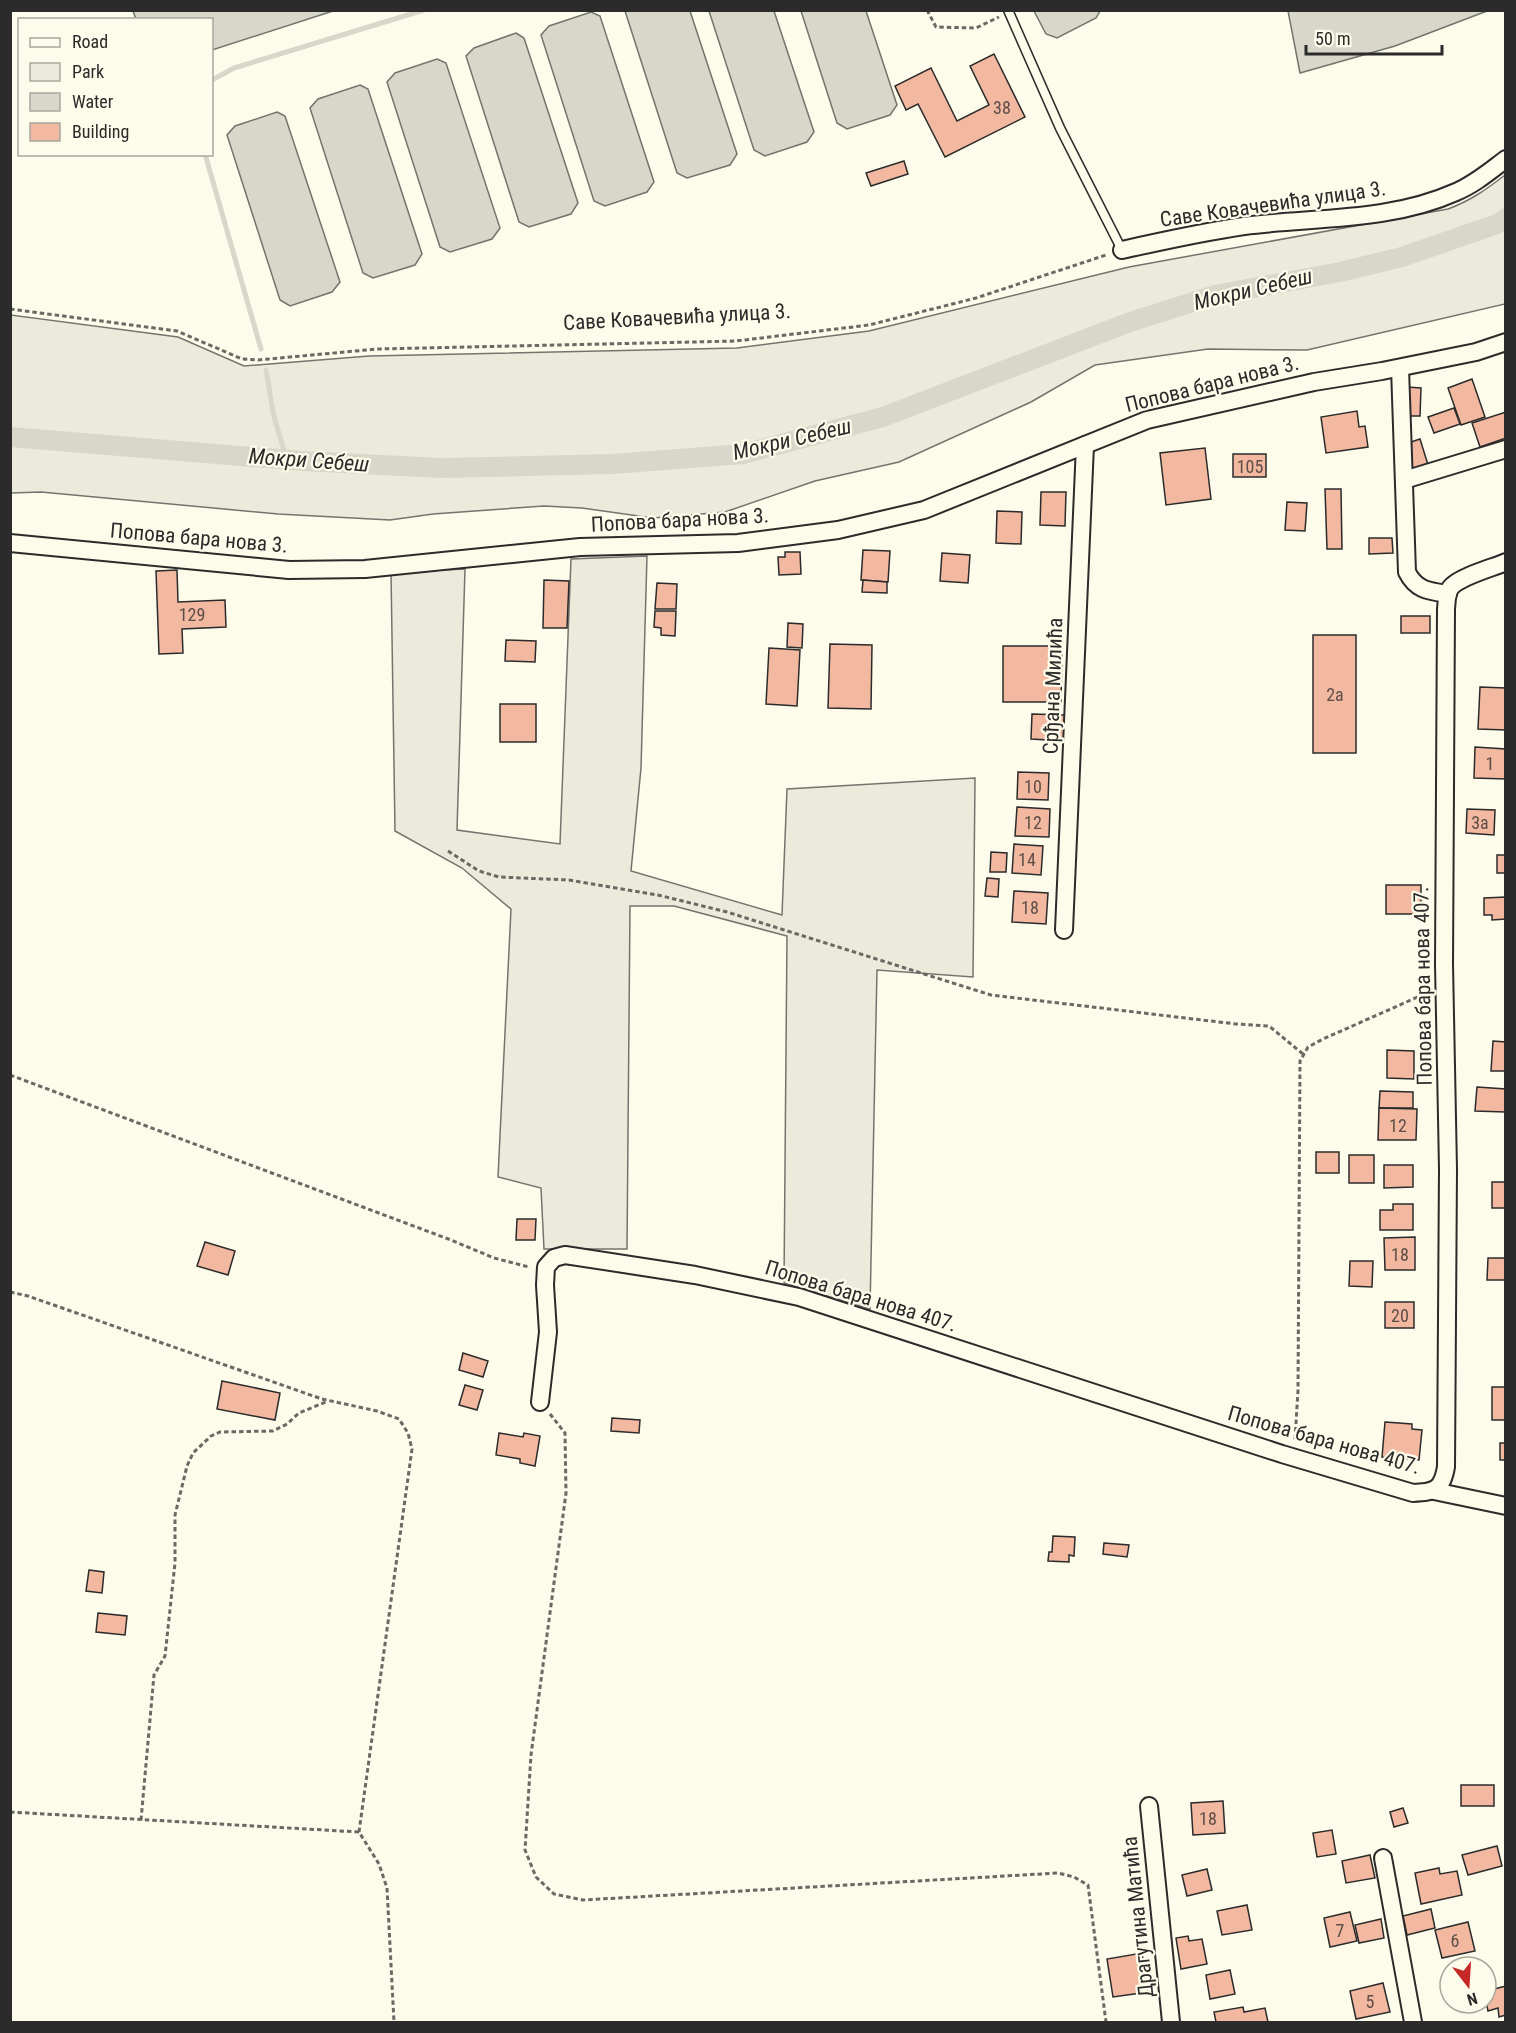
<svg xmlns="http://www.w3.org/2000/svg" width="1516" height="2033" font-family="'Roboto Condensed',sans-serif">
	<rect width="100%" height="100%" fill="#fdfbea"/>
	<g fill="#ecebdb" stroke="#74746e" stroke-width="1.5">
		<path d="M1505 175V304L1307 350 1208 349 1095 365 1031 402 899 462 815 481 725 512 653 518 582 508 544 506 433 514 390 520 278 514 41 492 11 493V315L178 337 244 366 369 356 737 348 869 331 1129 267 1448 209C1470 201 1487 189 1505 175Z"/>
		<path d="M647 556 641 768 631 871 782 915 787 789 975 778 973 977 877 970 870 1309 784 1283 787 936 674 906H630L627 1249H544L541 1188 498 1177 511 909 462 868 395 831 391 572 465 569 457 830 560 844 571 559Z"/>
	</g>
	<g fill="#d8d7c9" stroke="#74746e" stroke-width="1.5">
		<path d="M133 11V10L333 11 212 50V20L136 19Z"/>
		<path d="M625 11H690L737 154 730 165 687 178 677 173Z"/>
		<path d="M709 11H774L814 132 807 142 765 156 754 150Z"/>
		<path d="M801 11H866L897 105 890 115 847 129 837 123Z"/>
		<path d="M1034 11H1100L1096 18 1057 38 1046 34Z"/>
		<path d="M1288 11V10L1487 11 1395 46 1300 73Z"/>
		<path d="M591 12 600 16 654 182 647 192 605 206 594 201 541 35 549 26Z"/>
		<path d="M516 33 524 38 578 203 571 214 529 227 519 222 466 56 474 48Z"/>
		<path d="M437 59 446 63 500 228 492 239 450 252 440 247 387 82 395 73Z"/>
		<path d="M360 85 368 89 422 254 415 265 373 278 363 273 310 108 318 99Z"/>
		<path d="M277 112 285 116 340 282 332 292 290 306 280 300 227 135 235 126Z"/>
	</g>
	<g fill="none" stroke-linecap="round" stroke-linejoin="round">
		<g stroke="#d8d7c9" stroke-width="5">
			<path d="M212 80 234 68 424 10"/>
			<path d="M205 154 261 349"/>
			<path d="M266 370 274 417 287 460"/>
		</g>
		<path stroke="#d8d7c9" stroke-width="20" d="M10 437 302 461 441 468 613 464 743 454 883 417 1130 322 1215 295 1340 272 1402 257 1497 224 1506 218"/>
	</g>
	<g fill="#f2b8a0" stroke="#2b2b2b" stroke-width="1.5">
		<path d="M994 54 1025 117 945 157 918 104 906 110 895 86 931 68 957 121 989 105 970 66Z"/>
		<path d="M904 161 908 174 871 186 866 173Z"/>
		<path d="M1472 379 1485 417 1461 425 1448 388Z"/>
		<path d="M1407 387 1421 388 1420 416H1406Z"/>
		<path d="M1454 408 1460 424 1434 433 1428 417Z"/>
		<path d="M1357 411 1359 427 1365 426 1368 447 1326 453 1321 417Z"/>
		<path d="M1506 412V438L1480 447 1472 423Z"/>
		<path d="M1420 439 1429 468 1414 472 1405 444Z"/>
		<path d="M1205 448 1211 499 1166 505 1160 453Z"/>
		<rect x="1233" y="454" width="33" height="23"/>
		<path d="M1325 489H1341L1342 549H1327Z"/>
		<path d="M1041 492H1066L1065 526 1040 525Z"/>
		<path d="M1287 502 1307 503 1305 531 1285 530Z"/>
		<path d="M997 511 1022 512 1021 544 996 543Z"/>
		<path d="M1369 538H1392L1393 553 1369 554Z"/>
		<path d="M863 550 890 551 888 582 861 580Z"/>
		<path d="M785 552H800L801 574 779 575 778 557H785Z"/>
		<path d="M942 553 970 555 968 583 940 581Z"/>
		<path d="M177 570 178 602 225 600 226 627 182 629 183 653 159 654 156 571Z"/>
		<path d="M544 580 569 581 567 628H543Z"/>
		<path d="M863 580 887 582V593L862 592Z"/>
		<path d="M657 583 677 584 676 609H655Z"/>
		<path d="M655 611H676L675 636 661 635V628L654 627Z"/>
		<rect x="1401" y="616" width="29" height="17"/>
		<path d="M788 623 803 624 802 648 787 647Z"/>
		<rect x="1313" y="635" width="43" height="118"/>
		<path d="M506 640 536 641 535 662 505 661Z"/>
		<path d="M830 644 872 645 871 709 828 708Z"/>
		<path d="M1003 646H1062L1061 702H1003Z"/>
		<path d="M769 648 800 650 797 706 766 704Z"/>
		<path d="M1480 687 1506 688V730L1478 729Z"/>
		<rect x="500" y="704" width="36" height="38"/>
		<path d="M1032 714 1065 715 1064 741 1031 739Z"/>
		<path d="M1475 747 1506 749V779L1474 778Z"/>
		<path d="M1018 772 1049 773 1048 800 1017 799Z"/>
		<path d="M1017 807 1050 809 1049 837 1015 836Z"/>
		<path d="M1467 809 1495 810 1494 835 1466 833Z"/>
		<path d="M1014 844 1043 846 1041 875 1012 873Z"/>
		<path d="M991 852 1007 853 1006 872H990Z"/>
		<rect x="1497" y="855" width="9" height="18"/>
		<path d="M987 878 999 879 998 897 985 896Z"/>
		<rect x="1386" y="885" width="35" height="29"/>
		<path d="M1014 891 1048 893 1046 924 1012 922Z"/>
		<path d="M1506 897V919L1492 920V915H1484V898Z"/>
		<path d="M1493 1041 1506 1042V1071H1491Z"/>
		<path d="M1387 1050 1414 1051V1079L1387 1078Z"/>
		<path d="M1477 1087 1506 1089 1505 1112 1475 1111Z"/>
		<path d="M1380 1091 1413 1092V1108H1379Z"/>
		<path d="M1379 1108 1417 1109 1416 1140H1378Z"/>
		<rect x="1316" y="1152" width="23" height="21"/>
		<rect x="1349" y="1155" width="25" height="28"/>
		<path d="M1384 1165H1413V1187L1384 1188Z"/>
		<rect x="1492" y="1182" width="14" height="26"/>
		<path d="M1393 1204H1413V1230H1380V1210H1393Z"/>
		<path d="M517 1219H536L535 1240H516Z"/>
		<path d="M1415 1237V1270H1385L1384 1238Z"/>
		<path d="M205 1242 235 1251 228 1275 197 1266Z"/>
		<path d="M1488 1258H1506V1280H1487Z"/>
		<path d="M1350 1261H1373L1372 1287 1349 1286Z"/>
		<rect x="1385" y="1302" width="29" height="26"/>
		<path d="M463 1353 488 1361 483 1377 459 1370Z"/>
		<path d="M222 1381 280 1393 275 1420 217 1409Z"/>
		<path d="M465 1385 483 1390 477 1410 459 1405Z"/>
		<rect x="1492" y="1387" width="14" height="33"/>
		<path d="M612 1418 640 1420 639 1433 611 1431Z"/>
		<path d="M1385 1422 1412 1424V1429L1422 1430 1419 1460 1382 1457Z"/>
		<path d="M499 1433 523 1437 524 1433 540 1436 535 1466 520 1463V1459L496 1455Z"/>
		<rect x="1500" y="1443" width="6" height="17"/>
		<path d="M1053 1536 1075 1537 1074 1556 1069 1555V1562L1048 1561 1049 1552H1052Z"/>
		<path d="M1104 1543 1129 1545 1127 1557 1103 1554Z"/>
		<path d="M89 1570 104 1572 102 1593 86 1591Z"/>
		<path d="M98 1613 127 1616 125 1635 96 1632Z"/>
		<rect x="1461" y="1785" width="33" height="21"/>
		<path d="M1223 1801 1225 1833 1193 1835 1191 1803Z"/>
		<path d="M1403 1808 1408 1823 1394 1827 1390 1812Z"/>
		<path d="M1332 1830 1336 1854 1317 1857 1313 1833Z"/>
		<path d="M1497 1846 1502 1866 1468 1875 1462 1855Z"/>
		<path d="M1370 1855 1375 1878 1346 1883 1342 1861Z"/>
		<path d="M1439 1868 1440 1874 1457 1871 1462 1895 1421 1904 1415 1873Z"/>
		<path d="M1207 1869 1212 1890 1187 1896 1182 1875Z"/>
		<path d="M1247 1905 1252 1930 1222 1935 1217 1911Z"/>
		<path d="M1431 1909 1435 1928 1407 1935 1403 1916Z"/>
		<path d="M1350 1912 1357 1941 1330 1947 1324 1918Z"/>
		<path d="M1381 1919 1384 1938 1359 1943 1355 1925Z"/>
		<path d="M1468 1922 1475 1951 1442 1958 1435 1930Z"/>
		<path d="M1188 1936 1189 1941 1202 1939 1207 1964 1181 1969 1176 1938Z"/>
		<path d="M1142 1953 1148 1992 1113 1997 1107 1959Z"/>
		<path d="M1230 1970 1235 1994 1210 1999 1206 1975Z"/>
		<path d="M1492 1979 1494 1989 1506 1986V2015L1499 2017 1498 2008 1488 2011 1486 2001V1981Z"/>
		<path d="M1383 1983 1390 2012 1356 2019 1350 1991Z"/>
		<path d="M1243 2007 1244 2012 1265 2008 1268 2022H1216L1214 2012Z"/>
	</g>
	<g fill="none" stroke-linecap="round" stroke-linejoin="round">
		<g stroke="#2b2b2b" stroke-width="11">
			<path id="lane" d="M1008 10 1060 128 1122 250"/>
		</g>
		<g stroke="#2b2b2b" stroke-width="20">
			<g id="street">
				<path d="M1122 250C1162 241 1203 232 1244 226 1314 217 1389 222 1456 192 1475 184 1490 171 1506 159"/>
				<path d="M1400 368 1407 572C1416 590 1428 591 1448 594"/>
				<path d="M1404 480 1506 449"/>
				<path d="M10 543 289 570 365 569 580 547 738 543 838 530 924 510 1147 420 1314 382 1382 371 1476 352 1506 342"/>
				<path d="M1064 930 1085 445"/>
				<path d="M540 1402 548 1332 545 1285 546 1267 554 1258 565 1255 695 1275 799 1297 1282 1454 1413 1493C1435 1492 1442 1490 1446 1467L1448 1169 1444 964 1446 609C1447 601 1446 592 1452 586 1462 576 1492 568 1506 562"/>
				<path d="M1434 1491 1506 1506"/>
				<path d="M1149 1806 1171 2022"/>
				<path d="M1383 1858 1413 2022"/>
			</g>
		</g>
		<g stroke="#6a6964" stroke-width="3" stroke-dasharray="4.5 3" stroke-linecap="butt">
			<path d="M927 10 936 27 976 28 999 17"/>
			<path d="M10 309 177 331 242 359 258 360 377 349 736 341 869 325 976 298 1106 255"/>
			<path d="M448 851 479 871 499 877 569 880 658 895 727 912 991 995 1236 1024 1269 1026 1303 1054"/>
			<path d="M10 1075 451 1240 494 1258 529 1267"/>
			<path d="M10 1292 28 1296 322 1399 377 1411 399 1419 408 1433 412 1449 359 1832 379 1864 387 1888 394 2022"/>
			<path d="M550 1414 565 1433 566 1493 531 1755 525 1850 536 1877 554 1894 583 1900 1058 1873 1074 1877 1088 1885 1106 2022"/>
			<path d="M1295 1439 1298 1391 1300 1061 1308 1047 1323 1039 1429 992"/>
			<path d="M10 1812 359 1832"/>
			<path d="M141 1820 154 1675 165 1656 175 1563V1515L187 1466 193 1453 211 1436 220 1432 273 1431 287 1424 299 1413 328 1401"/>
		</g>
		<use href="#lane" stroke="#fdfbea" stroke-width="8"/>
		<use href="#street" stroke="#fdfbea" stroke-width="16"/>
	</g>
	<g text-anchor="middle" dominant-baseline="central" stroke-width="4.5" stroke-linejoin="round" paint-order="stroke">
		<g font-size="18" fill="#5d4e48">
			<text x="1002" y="107">38</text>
			<text x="1250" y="466">105</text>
			<text x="192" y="614">129</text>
			<text x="1335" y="694">2a</text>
			<text x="1490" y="763">1</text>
			<text x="1033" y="786">10</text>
			<text x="1033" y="822">12</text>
			<text x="1480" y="822">3a</text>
			<text x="1027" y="859">14</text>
			<text x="1030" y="907">18</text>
			<text x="1398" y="1125">12</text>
			<text x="1400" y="1254">18</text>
			<text x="1400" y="1315">20</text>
			<text x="1208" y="1818">18</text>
			<text x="1340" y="1930">7</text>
			<text x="1455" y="1940">6</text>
			<text x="1370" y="2001">5</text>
		</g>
		<g font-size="21" fill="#2b2b2b" stroke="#fdfbea">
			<text transform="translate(1273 204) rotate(-8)">Саве Ковачевића улица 3.</text>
			<text transform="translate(677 317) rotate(-3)">Саве Ковачевића улица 3.</text>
			<text transform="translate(1212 384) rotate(-14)">Попова бара нова 3.</text>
			<text transform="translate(680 520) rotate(-3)">Попова бара нова 3.</text>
			<text transform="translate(199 538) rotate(5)">Попова бара нова 3.</text>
			<text transform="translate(1053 686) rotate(-88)">Срђана Милића</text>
			<text transform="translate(1423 986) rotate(-91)">Попова бара нова 407.</text>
			<text transform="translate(861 1296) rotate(17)">Попова бара нова 407.</text>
			<text transform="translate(1324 1440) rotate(16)">Попова бара нова 407.</text>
			<text transform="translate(1138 1917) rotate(-96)">Драгутина Матића</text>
		</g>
		<g font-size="22" font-style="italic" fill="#2b2b2b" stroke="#fdfbea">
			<text transform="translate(1253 289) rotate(-13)">Мокри Себеш</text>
			<text transform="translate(792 439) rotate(-13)">Мокри Себеш</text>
			<text transform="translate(309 460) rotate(4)">Мокри Себеш</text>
		</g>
	</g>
	<rect width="1516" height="2033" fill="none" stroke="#2b2b2b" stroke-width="24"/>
	<rect x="18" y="18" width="195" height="138" fill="#fdfbea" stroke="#a9a89e" stroke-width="1.5"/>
	<rect x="30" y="38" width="30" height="9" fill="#fdfbea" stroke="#a9a89e" stroke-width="1.5"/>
	<text x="72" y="48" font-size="18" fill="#2b2b2b">Road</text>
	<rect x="30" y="63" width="30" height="18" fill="#ecebdb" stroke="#a9a89e" stroke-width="1.5"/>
	<text x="72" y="78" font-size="18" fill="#2b2b2b">Park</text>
	<rect x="30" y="93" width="30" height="18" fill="#d8d7c9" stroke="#a9a89e" stroke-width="1.5"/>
	<text x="72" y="108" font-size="18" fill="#2b2b2b">Water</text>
	<rect x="30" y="123" width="30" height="18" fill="#f2b8a0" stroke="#a9a89e" stroke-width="1.5"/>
	<text x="72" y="138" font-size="18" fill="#2b2b2b">Building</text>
	<g transform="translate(1468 1985) rotate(163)"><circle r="28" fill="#fdfbea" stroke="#a9a89e" stroke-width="1.5"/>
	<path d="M0-4.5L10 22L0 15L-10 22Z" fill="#c62828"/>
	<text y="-9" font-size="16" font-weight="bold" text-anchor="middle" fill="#2b2b2b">N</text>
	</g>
	<path d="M1306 45v9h136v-9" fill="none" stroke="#2b2b2b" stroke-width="3"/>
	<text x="1315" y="45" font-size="18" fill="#2b2b2b" stroke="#fdfbea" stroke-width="4.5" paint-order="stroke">50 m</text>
</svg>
